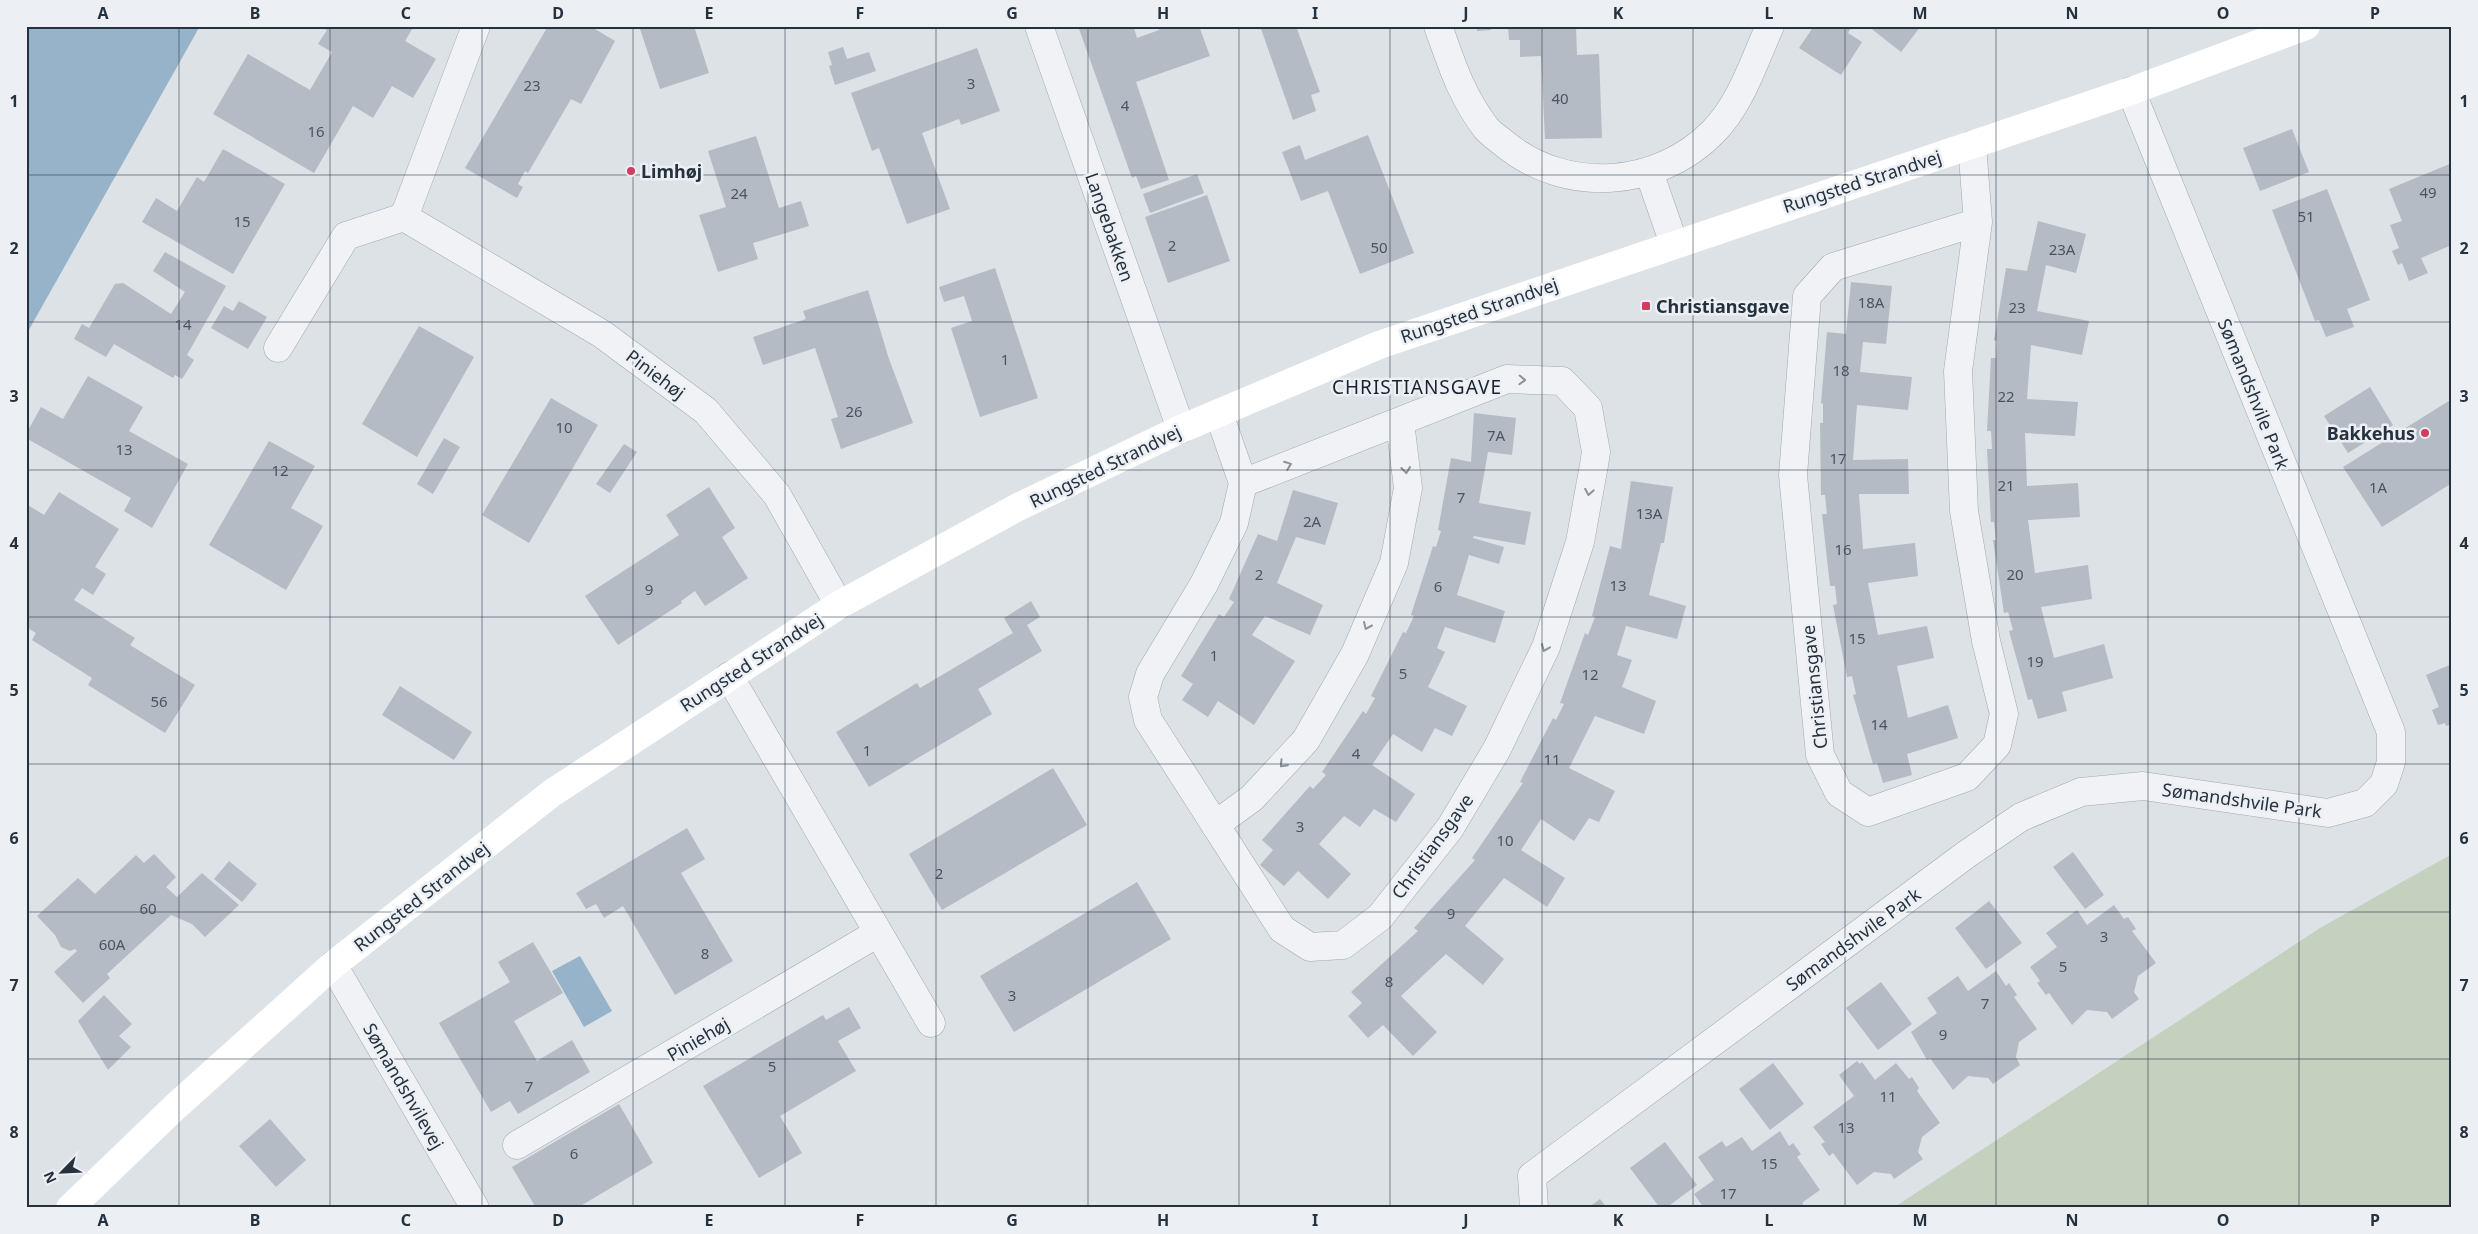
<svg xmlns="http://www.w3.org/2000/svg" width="2478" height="1234" font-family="'Noto Sans',sans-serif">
	<rect width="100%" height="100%" fill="#dde2e7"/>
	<path fill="#c4d1be" d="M2452 854V1208H1893L2320 928Z"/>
	<g fill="#97b3c9">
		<path d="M26 26H200L26 335Z"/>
		<path d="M580 956 612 1011 584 1027 552 971Z"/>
	</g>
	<g fill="#b4bbc4">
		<path d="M320 26H414L405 41 436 59 413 98 392 86 373 118 353 106 314 173 213 114 248 54 310 90 332 52 318 44 327 30Z"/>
		<path d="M548 26H590L615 41 581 104 571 99 528 173 525 171 518 184 523 187 517 198 465 168Z"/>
		<path d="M639 26H694L709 73 660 89Z"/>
		<path d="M1078 26H1138L1134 28 1137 38 1159 30 1161 26H1199L1210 56 1136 82 1169 180 1141 189 1136 176 1132 178Z"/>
		<path d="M1260 26H1296L1320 92 1311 95 1316 111 1293 120Z"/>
		<path d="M1477 26H1491V30L1477 31Z"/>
		<path d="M1508 26H1576L1577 55 1599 54 1602 138 1545 139 1541 56 1520 57V40H1509Z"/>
		<path d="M1814 26H1852L1848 33 1862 42 1841 75 1799 48Z"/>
		<path d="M1868 26H1921L1901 52Z"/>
		<path d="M843 47 847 59 869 52 876 71 835 85 829 66 832 65 828 52Z"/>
		<path d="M977 48 1000 111 961 125 959 119 922 133 950 209 907 224 879 148 872 151 851 93Z"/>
		<path d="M2292 129 2309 172 2260 191 2243 148Z"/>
		<path d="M1368 135 1414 253 1360 274 1328 191 1301 201 1282 152 1300 145 1305 160Z"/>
		<path d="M756 136 779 208 801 201 809 226 753 243 758 259 718 272 699 215 726 207 708 151Z"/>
		<path d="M223 149 285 184 233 274 142 222 156 198 177 211 197 177 204 182Z"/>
		<path d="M2452 163V245L2421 258 2428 273 2409 281 2402 263 2398 265 2392 251 2399 248 2390 225 2402 221 2389 189Z"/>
		<path d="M1197 174 1204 193 1150 213 1143 194Z"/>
		<path d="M2327 189 2370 300 2347 309 2354 327 2326 337 2319 320 2315 321 2272 210Z"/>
		<path d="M1207 195 1230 261 1168 283 1145 217Z"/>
		<path d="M2038 221 2086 234 2076 273 2046 265 2037 311 2089 321 2082 355 2031 345 2027 399 2078 402 2075 436 2025 433 2027 486 2078 483 2080 517 2028 520 2035 573 2088 565 2092 599 2041 607 2054 658 2104 644 2113 678 2062 692 2067 711 2038 719 2032 699 2028 700 2009 631 2013 630 2008 612 2004 613 1993 540H1996L1994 522H1991L1987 449H1992L1991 431H1987L1991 358H1996L1997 341 1994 340 2006 268 2027 271Z"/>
		<path d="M165 252 226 286 187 355 194 360 182 379 175 375 173 378 114 344 106 357 74 339 82 324 89 328 115 284 123 283 171 314 185 292 153 271Z"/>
		<path d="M995 268 1038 398 980 417 951 328 972 321 964 296 944 302 939 287Z"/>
		<path d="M1851 282 1892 286 1886 344 1863 342 1860 372 1912 377 1908 410 1857 405 1853 460 1908 459 1909 494H1859L1863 549 1915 543 1918 576 1868 583 1878 635 1927 626 1934 658 1897 666 1908 718 1948 705 1958 738 1907 754 1912 775 1883 783 1877 763 1873 764 1853 695 1856 694 1852 676 1847 677 1833 605 1837 604 1835 586H1830L1822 514H1827L1825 495H1821L1820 423H1823V404L1821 403 1827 332 1846 334Z"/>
		<path d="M868 290 889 359 913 423 841 449 831 419 838 417 815 348 763 365 753 337 806 319 803 311Z"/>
		<path d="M239 301 267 317 248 349 211 328 224 306 233 311Z"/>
		<path d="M419 326 474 357 417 457 362 424Z"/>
		<path d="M88 376 143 407 129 431 188 464 152 528 124 511 131 498 26 438V434L41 407 63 419Z"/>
		<path d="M2370 387 2393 425 2348 453 2324 416Z"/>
		<path d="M551 398 598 425 529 543 482 515Z"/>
		<path d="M2452 399V483L2382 527 2343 467Z"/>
		<path d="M1474 413 1516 418 1512 455 1488 452 1479 503 1531 512 1525 545 1474 536 1473 538 1504 547 1499 564 1469 555 1457 595 1505 611 1495 643 1445 627 1437 648 1445 652 1428 687 1467 706 1452 736 1435 728 1422 752 1393 734 1372 765 1415 794 1396 822 1374 809 1360 827 1344 816 1319 844 1351 874 1328 899 1298 871 1284 886 1260 865 1273 850 1262 840 1310 786 1313 789 1326 775 1322 772 1363 711 1366 714 1375 698 1371 696 1403 632 1406 633 1414 616 1411 615 1433 546 1436 547 1441 531 1438 530 1451 458 1471 462Z"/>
		<path d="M444 438 460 447 433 494 417 484Z"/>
		<path d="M269 441 315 466 291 508 323 526 286 590 209 545Z"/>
		<path d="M624 444 637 452 610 493 596 484Z"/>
		<path d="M1631 481 1673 487 1664 543H1661L1649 595 1686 606 1677 639 1626 626 1617 655 1632 660 1622 687 1656 701 1644 734 1595 716 1569 768 1615 791 1599 822 1589 818 1574 841 1541 819 1521 850 1565 878 1547 907 1504 878 1465 926 1504 959 1483 985 1446 954 1401 996 1437 1032 1413 1056 1383 1025 1368 1038 1348 1016 1362 1003 1351 992 1418 931 1414 928 1475 860 1472 858 1523 783 1520 782 1553 718 1556 720 1564 704 1560 703 1585 633 1588 635 1595 617 1592 616 1610 546 1621 549Z"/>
		<path d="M709 487 735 528 722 537 748 578 705 606 695 591 681 601 682 603 618 645 585 596 679 535 666 515Z"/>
		<path d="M1293 490 1338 503 1325 545 1296 537 1277 583 1323 605 1310 635 1265 616 1252 635 1295 661 1254 725 1218 701 1208 717 1182 700 1193 684 1181 676 1219 614 1224 617 1234 602 1229 599 1258 534 1277 541Z"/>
		<path d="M59 492 119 529 95 567 106 574 93 595 82 588 74 600 135 638 130 645 195 685 165 733 88 685 92 678 32 640 36 633 26 627V504L44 515Z"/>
		<path d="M1031 601 1040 617 1027 625 1042 651 978 689 992 714 869 787 836 732 917 683 920 688 1013 633 1004 618Z"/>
		<path d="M2452 664V724L2446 726 2445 723 2438 725 2432 710 2439 707 2426 675Z"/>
		<path d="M400 686 472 732 454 760 382 715Z"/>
		<path d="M1053 768 1087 825 942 910 909 854Z"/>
		<path d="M687 828 705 859 681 873 733 961 675 995 623 906 604 918 596 904 586 909 576 893Z"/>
		<path d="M2073 852 2104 895 2085 909 2053 867Z"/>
		<path d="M154 854 176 877 166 887 177 897 202 873 239 905 205 937 192 924 171 915 107 974 110 978 83 1003 54 972 77 951 75 949 70 951 61 947 55 935 37 916 78 878 95 894 136 855 144 863Z"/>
		<path d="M229 861 257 884 242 902 214 879Z"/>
		<path d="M1137 882 1171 939 1014 1032 980 976Z"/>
		<path d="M1989 901 2022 943 1986 969 1955 928Z"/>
		<path d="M2114 905 2124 919 2128 917 2136 929 2132 931 2156 963 2138 976 2134 992 2139 999 2112 1019 2107 1012 2087 1010 2072 1025 2049 993 2046 995 2037 983 2040 981 2030 967 2057 947 2046 933 2077 910 2087 925Z"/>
		<path d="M533 942 563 993 514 1021 537 1061 572 1040 590 1072 518 1114 510 1101 491 1112 439 1023 510 982 498 962Z"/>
		<path d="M1996 971 2006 986 2009 983 2017 995 2014 997 2037 1029 2019 1042 2016 1057 2020 1065 1993 1084 1988 1078 1968 1076 1953 1090 1930 1058 1927 1060 1911 1032 1937 1013 1927 998 1958 976 1968 991Z"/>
		<path d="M1881 982 1912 1024 1878 1050 1846 1008Z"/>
		<path d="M104 995 132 1024 119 1036 131 1047 108 1070 78 1021Z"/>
		<path d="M849 1007 861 1028 838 1041 856 1071 780 1116 802 1153 759 1178 703 1086 823 1015 826 1020Z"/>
		<path d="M1857 1061 1860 1064 1862 1062 1875 1080 1896 1063 1909 1079 1912 1077 1919 1088 1917 1091 1940 1123 1922 1137 1918 1152 1923 1159 1894 1179 1891 1174 1874 1172 1857 1185 1833 1153 1829 1156 1821 1144 1825 1142 1813 1127 1854 1096 1839 1075Z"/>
		<path d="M1773 1063 1804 1104 1770 1130 1739 1089Z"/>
		<path d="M619 1104 653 1163 577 1208H536L512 1167Z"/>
		<path d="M270 1119 306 1160 276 1187 239 1146Z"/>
		<path d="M1780 1131 1789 1146 1793 1143 1801 1154 1797 1157 1820 1190 1803 1202 1802 1208H1704L1694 1194 1714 1180 1698 1157 1722 1141 1726 1147 1742 1137 1752 1151Z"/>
		<path d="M1665 1142 1697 1185 1666 1208H1660L1630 1168Z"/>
		<path d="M1600 1199 1607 1208H1588Z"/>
	</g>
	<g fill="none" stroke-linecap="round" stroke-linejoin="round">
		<g stroke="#a2a9b1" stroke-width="29">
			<g id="street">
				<path d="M476 26 404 217 602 334 706 411 777 495 839 605"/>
				<path d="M1039 26 1181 429"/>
				<path d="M1438 26C1452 65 1461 95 1486 128 1492 135 1500 140 1506 145 1567 194 1658 188 1713 132 1741 104 1754 61 1770 26"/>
				<path d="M1972 145 1978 222 1958 371 1964 511 1986 641 2004 714 1997 745 1967 777 1868 812 1839 793 1820 755 1793 475 1807 296 1833 267 1978 222"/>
				<path d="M1649 172 1674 244"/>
				<path d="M278 348 346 236 404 217"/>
				<path d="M1219 414 1243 483 1234 523 1204 584 1150 674 1143 697 1148 720 1282 929 1310 947 1343 945 1380 917 1450 828 1497 749 1546 647 1580 542 1594 465 1596 452 1588 408 1562 381 1507 379 1243 483"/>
				<path d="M729 676 931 1023"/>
				<path d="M1215 825 1252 798 1306 740 1355 654 1394 563 1408 488 1400 422"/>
				<path d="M333 965 475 1208"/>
				<path d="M517 1145 878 933"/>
				<path d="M1534 1208 1532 1176 1967 854 2021 817 2081 792 2143 786 2328 813 2365 803 2384 784 2391 762V732L2131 91"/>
			</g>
		</g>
		<use href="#street" stroke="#f0f2f6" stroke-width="28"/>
		<path stroke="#fff" stroke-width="28" d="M70 1208 175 1107 333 965 552 793 839 605 1018 507 1181 429 1379 345 2131 91 2306 26"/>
	</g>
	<defs><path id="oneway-chevron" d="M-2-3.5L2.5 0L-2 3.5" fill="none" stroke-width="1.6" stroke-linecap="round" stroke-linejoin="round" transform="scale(1.25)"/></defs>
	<g stroke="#8b929a">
		<use href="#oneway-chevron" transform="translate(1522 380) rotate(2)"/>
		<use href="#oneway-chevron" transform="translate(1288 465) rotate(-21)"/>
		<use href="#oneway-chevron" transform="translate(1406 470) rotate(83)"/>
		<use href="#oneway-chevron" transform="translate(1589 492) rotate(100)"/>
		<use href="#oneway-chevron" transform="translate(1367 626) rotate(114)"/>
		<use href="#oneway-chevron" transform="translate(1545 648) rotate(112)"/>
		<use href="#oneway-chevron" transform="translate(1283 764) rotate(133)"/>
	</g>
	<path fill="none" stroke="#26313e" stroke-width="1" stroke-opacity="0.55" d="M179 26V1208M330 26V1208M482 26V1208M633 26V1208M785 26V1208M936 26V1208M1088 26V1208M1239 26V1208M1390 26V1208M1542 26V1208M1693 26V1208M1845 26V1208M1996 26V1208M2148 26V1208M2299 26V1208M26 175H2452M26 322H2452M26 470H2452M26 617H2452M26 764H2452M26 912H2452M26 1059H2452"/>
	<g fill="#d13d5f" stroke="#ecf0f5" stroke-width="2">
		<circle cx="631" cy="171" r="5"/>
		<rect x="1641" y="301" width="10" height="10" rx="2.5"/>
		<circle cx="2425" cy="433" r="5"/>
	</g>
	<g text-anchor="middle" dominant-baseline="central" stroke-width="5" stroke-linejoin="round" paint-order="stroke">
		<g font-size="15" fill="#4a5460">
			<text x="971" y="83">3</text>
			<text x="532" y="85">23</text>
			<text x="1560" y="98">40</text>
			<text x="1125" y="105">4</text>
			<text x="316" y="131">16</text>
			<text x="2428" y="192">49</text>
			<text x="739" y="193">24</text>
			<text x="2306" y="216">51</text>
			<text x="242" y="221">15</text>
			<text x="1172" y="245">2</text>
			<text x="1379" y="247">50</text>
			<text x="2062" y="249">23A</text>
			<text x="1871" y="302">18A</text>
			<text x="2017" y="307">23</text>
			<text x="183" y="324">14</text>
			<text x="1005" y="359">1</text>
			<text x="1841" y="370">18</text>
			<text x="2006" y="396">22</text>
			<text x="854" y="411">26</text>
			<text x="564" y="427">10</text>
			<text x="1496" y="435">7A</text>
			<text x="124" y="449">13</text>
			<text x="1838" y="458">17</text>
			<text x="280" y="470">12</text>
			<text x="2006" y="485">21</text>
			<text x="2378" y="487">1A</text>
			<text x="1461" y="497">7</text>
			<text x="1649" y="513">13A</text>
			<text x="1312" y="521">2A</text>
			<text x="1843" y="549">16</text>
			<text x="1259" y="574">2</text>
			<text x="2015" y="574">20</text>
			<text x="1618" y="585">13</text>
			<text x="1438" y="586">6</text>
			<text x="649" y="589">9</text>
			<text x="1857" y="638">15</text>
			<text x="1214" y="655">1</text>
			<text x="2035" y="661">19</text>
			<text x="1403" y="673">5</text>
			<text x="1590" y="674">12</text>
			<text x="159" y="701">56</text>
			<text x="1879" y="724">14</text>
			<text x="867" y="750">1</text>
			<text x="1356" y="753">4</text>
			<text x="1552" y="759">11</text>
			<text x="1300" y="826">3</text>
			<text x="1505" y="840">10</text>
			<text x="939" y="873">2</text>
			<text x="148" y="908">60</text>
			<text x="1451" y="913">9</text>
			<text x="2104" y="936">3</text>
			<text x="112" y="944">60A</text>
			<text x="705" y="953">8</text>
			<text x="2063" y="966">5</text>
			<text x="1389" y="981">8</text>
			<text x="1012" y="995">3</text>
			<text x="1985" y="1003">7</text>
			<text x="1943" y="1034">9</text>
			<text x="772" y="1066">5</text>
			<text x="529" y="1086">7</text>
			<text x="1888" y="1096">11</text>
			<text x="1846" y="1127">13</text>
			<text x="574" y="1153">6</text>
			<text x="1769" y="1163">15</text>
			<text x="1728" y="1193">17</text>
		</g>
		<g font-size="18" font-weight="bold" fill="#26313e" stroke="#ecf0f5" text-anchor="start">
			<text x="641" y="171">Limhøj</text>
			<text x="1656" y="306">Christiansgave</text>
			<text x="2415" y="433" text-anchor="end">Bakkehus</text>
		</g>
		<g font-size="18" fill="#26313e" stroke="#ecf0f5">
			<text transform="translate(1862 181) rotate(-18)">Rungsted Strandvej</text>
			<text transform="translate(1110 227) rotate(71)">Langebakken</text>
			<text transform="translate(1479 310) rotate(-19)">Rungsted Strandvej</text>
			<text transform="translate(656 374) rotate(37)">Piniehøj</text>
			<text transform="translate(2254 394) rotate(68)">Sømandshvile Park</text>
			<text transform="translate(1105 466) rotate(-26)">Rungsted Strandvej</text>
			<text transform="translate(751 662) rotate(-33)">Rungsted Strandvej</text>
			<text transform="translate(1814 687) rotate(-96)">Christiansgave</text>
			<text transform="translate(2242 800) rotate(8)">Sømandshvile Park</text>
			<text transform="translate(1432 846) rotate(-54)">Christiansgave</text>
			<text transform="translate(421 896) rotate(-38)">Rungsted Strandvej</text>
			<text transform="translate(1853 939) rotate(-36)">Sømandshvile Park</text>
			<text transform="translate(698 1039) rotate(-30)">Piniehøj</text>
			<text transform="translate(404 1086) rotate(60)">Sømandshvilevej</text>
		</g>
		<g font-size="19" letter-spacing="1" fill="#19222f" stroke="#ecf0f5">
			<text x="1417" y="387">CHRISTIANSGAVE</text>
		</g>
	</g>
	<rect width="2478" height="1234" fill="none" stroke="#ecf0f5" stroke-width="55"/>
	<g transform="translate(62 1172) rotate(246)" stroke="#ecf0f5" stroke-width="4" paint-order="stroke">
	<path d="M0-4L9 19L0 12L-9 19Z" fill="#26313e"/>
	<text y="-8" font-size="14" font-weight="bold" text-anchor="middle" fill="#26313e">N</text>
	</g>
	<rect x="28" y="28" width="2422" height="1178" fill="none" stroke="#26313e" stroke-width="2"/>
	<g font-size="16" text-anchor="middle" font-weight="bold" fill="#26313e">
		<text x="103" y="19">A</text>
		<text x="255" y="19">B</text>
		<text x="406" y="19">C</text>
		<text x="558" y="19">D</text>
		<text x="709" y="19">E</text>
		<text x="860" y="19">F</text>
		<text x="1012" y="19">G</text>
		<text x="1163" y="19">H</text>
		<text x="1315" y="19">I</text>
		<text x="1466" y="19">J</text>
		<text x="1618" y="19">K</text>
		<text x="1769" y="19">L</text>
		<text x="1920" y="19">M</text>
		<text x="2072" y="19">N</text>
		<text x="2223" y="19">O</text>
		<text x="2375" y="19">P</text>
		<text x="14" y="107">1</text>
		<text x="2464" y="107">1</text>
		<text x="14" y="254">2</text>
		<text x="2464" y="254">2</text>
		<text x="14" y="402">3</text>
		<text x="2464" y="402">3</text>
		<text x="14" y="549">4</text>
		<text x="2464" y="549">4</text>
		<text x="14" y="696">5</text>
		<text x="2464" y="696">5</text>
		<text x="14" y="844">6</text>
		<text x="2464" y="844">6</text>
		<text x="14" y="991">7</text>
		<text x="2464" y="991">7</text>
		<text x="14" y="1138">8</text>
		<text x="2464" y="1138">8</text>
		<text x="103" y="1226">A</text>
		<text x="255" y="1226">B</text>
		<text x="406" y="1226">C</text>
		<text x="558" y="1226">D</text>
		<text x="709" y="1226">E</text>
		<text x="860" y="1226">F</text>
		<text x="1012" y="1226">G</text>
		<text x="1163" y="1226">H</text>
		<text x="1315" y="1226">I</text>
		<text x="1466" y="1226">J</text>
		<text x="1618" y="1226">K</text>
		<text x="1769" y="1226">L</text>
		<text x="1920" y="1226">M</text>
		<text x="2072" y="1226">N</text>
		<text x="2223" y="1226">O</text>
		<text x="2375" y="1226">P</text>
	</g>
</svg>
